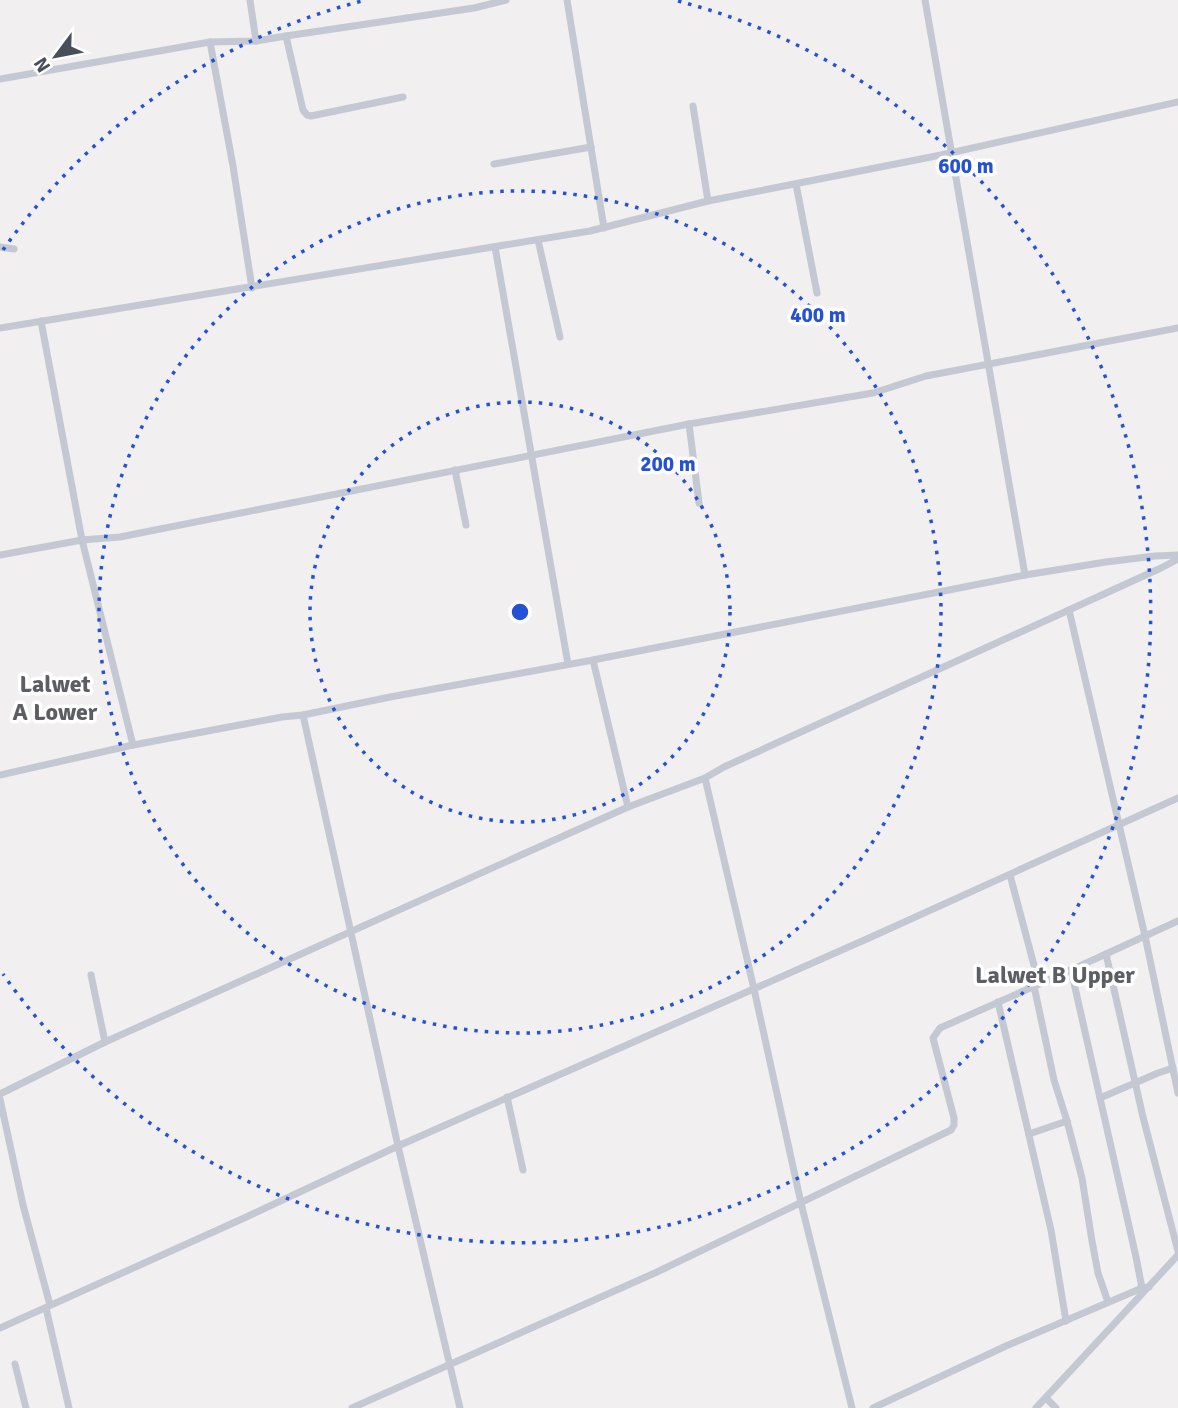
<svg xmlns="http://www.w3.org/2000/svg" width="1178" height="1408" font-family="Signika,sans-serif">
	<rect width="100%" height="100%" fill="#f1efef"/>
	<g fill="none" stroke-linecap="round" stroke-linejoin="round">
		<g stroke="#c3c8d3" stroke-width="7">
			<path d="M250 0 256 41"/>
			<path d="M567 0 604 228"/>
			<path d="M925 0 1025 575"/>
			<path d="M286 36 303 110 307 115 311 116 403 97"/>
			<path d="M210 42 233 166 252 288"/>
			<path d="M0 79 210 42 256 41 286 36 474 8 506 0"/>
			<path d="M693 106 708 201"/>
			<path d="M494 164 591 147"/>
			<path d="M796 184 817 293"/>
			<path d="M538 240 560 337"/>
			<path d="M0 247 14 249"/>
			<path d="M495 247 568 664"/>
			<path d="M41 321 82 540 133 745"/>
			<path d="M0 328 590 231 708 201 941 155 1178 102"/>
			<path d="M689 424 699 503"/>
			<path d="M455 470 466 525"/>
			<path d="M0 555 82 540 120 537 689 424 873 393 926 376 1178 328"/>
			<path d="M1069 610 1145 936 1178 1093"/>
			<path d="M593 660 628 807"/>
			<path d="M303 715 398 1146 460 1408"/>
			<path d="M0 775 133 745 282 717 303 715 390 697 593 660 1025 575 1106 562 1155 556 1178 555"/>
			<path d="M705 778 754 989 801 1203 852 1408"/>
			<path d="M1010 875 1039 984"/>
			<path d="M1106 954 1143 1117 1178 1251"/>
			<path d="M1071 970 1136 1257 1142 1288"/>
			<path d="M91 975 105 1042"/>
			<path d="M1034 986 1054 1080 1067 1121 1082 1178 1092 1241 1098 1273 1108 1302"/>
			<path d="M998 1002 1051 1230 1066 1321"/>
			<path d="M0 1094 105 1042 628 807 705 778 724 767 1161 568 1178 559"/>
			<path d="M507 1097 523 1170"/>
			<path d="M1100 1098 1158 1073 1173 1068"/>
			<path d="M0 1099 23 1205 50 1305"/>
			<path d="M1029 1134 1067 1121"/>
			<path d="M46 1308 69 1408"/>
			<path d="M0 1328 242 1219 398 1146 869 938 1178 798"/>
			<path d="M15 1364 26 1408"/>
			<path d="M1046 1398 1056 1408"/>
			<path d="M352 1408 657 1272 951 1130 954 1125V1118L933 1038 940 1028 1071 970 1178 921"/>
			<path d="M873 1408 1006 1346 1142 1288 1149 1287"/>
			<path d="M1036 1408 1178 1255"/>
		</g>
	</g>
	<g fill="none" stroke="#2552d5" stroke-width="3.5" stroke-dasharray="3.5 7">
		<circle cx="520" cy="612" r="210"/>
		<circle cx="520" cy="612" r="421"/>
		<path d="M3 250A631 631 0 0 1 362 1M678 1A631 631 0 1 1 3 974"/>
	</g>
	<g text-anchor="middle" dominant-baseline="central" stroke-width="7" stroke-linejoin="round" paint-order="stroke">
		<g font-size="24" font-weight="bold" fill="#5c5e63" stroke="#fff">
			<text x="55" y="684">Lalwet<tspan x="55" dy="28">A Lower</tspan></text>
			<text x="1055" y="975">Lalwet B Upper</text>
		</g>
	</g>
	<circle cx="520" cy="612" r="10" fill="#2552d5" stroke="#fff" stroke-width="3.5"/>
	<g font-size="21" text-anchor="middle" font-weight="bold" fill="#2552d5" stroke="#fff" stroke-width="7" stroke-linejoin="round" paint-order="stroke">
		<text x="966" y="173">600 m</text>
		<text x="818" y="322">400 m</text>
		<text x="668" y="471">200 m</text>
	</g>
	<g transform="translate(56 56) rotate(238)" stroke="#ffffff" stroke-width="5" paint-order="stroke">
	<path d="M0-5L12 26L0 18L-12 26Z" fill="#484f5b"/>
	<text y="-10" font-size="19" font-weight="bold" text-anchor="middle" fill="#484f5b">N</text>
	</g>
</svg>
